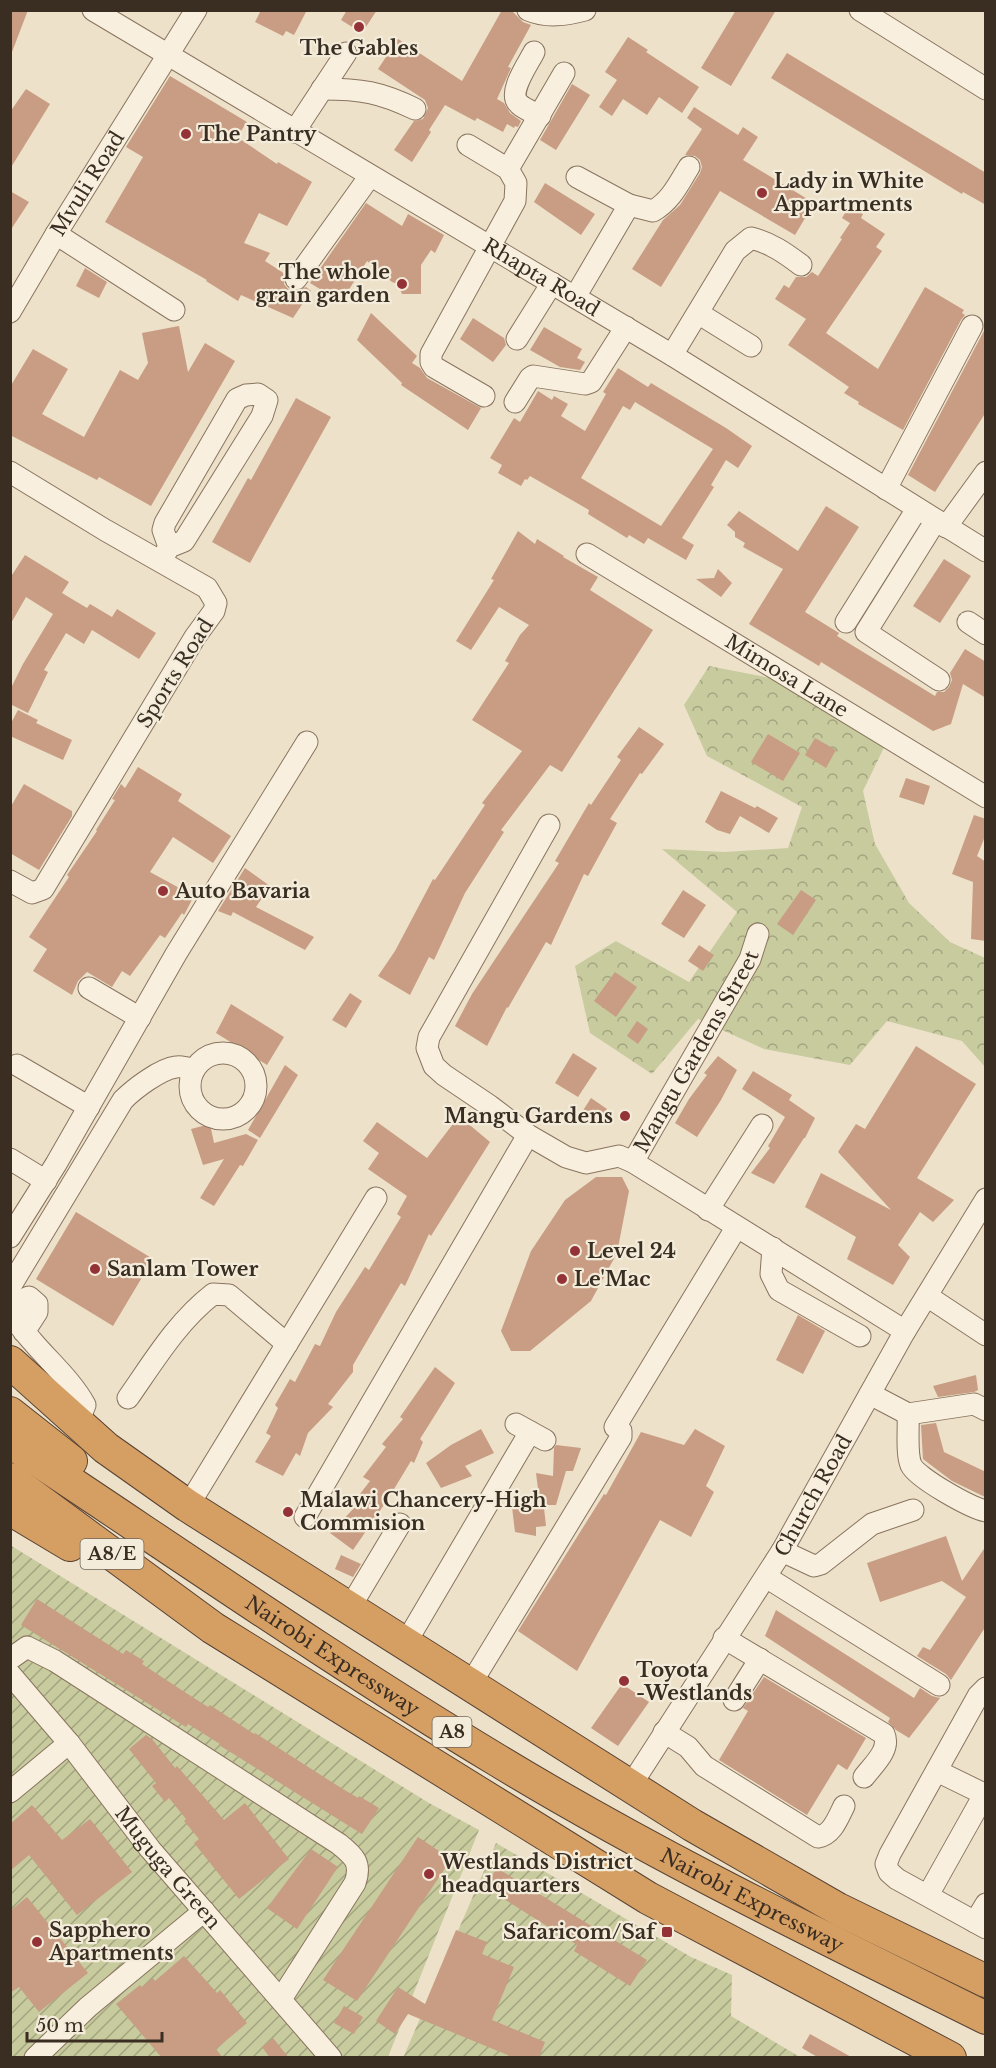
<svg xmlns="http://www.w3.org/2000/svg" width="996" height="2068" font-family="'Libre Baskerville',serif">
	<defs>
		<pattern id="forest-crowns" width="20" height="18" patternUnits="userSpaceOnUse" patternTransform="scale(1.5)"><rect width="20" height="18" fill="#c7cb9e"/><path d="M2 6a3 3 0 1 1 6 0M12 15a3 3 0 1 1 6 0" fill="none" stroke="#a3a580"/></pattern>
		<pattern id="garden-furrows" width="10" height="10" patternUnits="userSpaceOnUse" patternTransform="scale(1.5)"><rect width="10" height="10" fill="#c7cb9e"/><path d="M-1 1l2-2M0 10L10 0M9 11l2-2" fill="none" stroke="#a3a580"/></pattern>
	</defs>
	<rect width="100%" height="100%" fill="#ede1ca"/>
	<path fill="url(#forest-crowns)" d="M709 666 770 678 891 733 863 791 875 844 909 903 950 942 985 958V1067L962 1041 887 1021 850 1065 764 1049 698 1019 652 1074 590 1033 575 966 616 941 689 982 737 912 662 849 725 852 788 848 802 807 707 756 684 705Z"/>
	<g fill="url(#garden-furrows)">
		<path d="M10 1545 429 1803 479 1830 388 2057H11Z"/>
		<path d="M496 1843 691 1957 732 1975 731 2016 800 2057 403 2058Z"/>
	</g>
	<g fill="#c89d83" fill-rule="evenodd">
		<path d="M10 10H28L12 52H10Z"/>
		<path d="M261 10H307L294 35 286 31 283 36 255 22Z"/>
		<path d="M347 10H377L362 33 341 20Z"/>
		<path d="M502 10H511L523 22 531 25 508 67 511 68 497 99 504 103 510 113 521 121 518 127 515 126 514 128 507 124 503 132 477 118 475 121 445 105 429 130 431 132 412 162 394 150 414 121 423 119 428 108 425 100 378 69 398 39 462 81Z"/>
		<path d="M736 10H776L731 86 701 68Z"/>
		<path d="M628 37 648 50 646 52 699 87 682 113 659 97 647 115 623 99 612 116 599 107 617 80 605 72Z"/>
		<path d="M787 53 986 173V205L963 192 962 194 771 78Z"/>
		<path d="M170 76 247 122 237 137 277 164 278 162 312 182 287 226 259 213 244 243 270 253 265 261 285 274 284 284 289 290 295 292 306 287 311 291 293 318 241 295 238 301 206 281 207 280 105 222 143 157 126 147Z"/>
		<path d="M572 84 590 95 556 150 540 140Z"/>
		<path d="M26 89 50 104 10 169V112Z"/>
		<path d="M694 107 738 135 743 127 758 137 743 160 814 203 795 235 720 191 661 287 632 269 663 220 680 205 700 173 702 167 700 160 695 156 685 155 702 129 687 118Z"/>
		<path d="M545 183 595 214 581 235 534 202Z"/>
		<path d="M10 191 29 202 10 231Z"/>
		<path d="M366 203 402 226 408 214 444 235 435 253 431 250 421 265V294H402L398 284 392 282 367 261 341 302 310 283Z"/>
		<path d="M850 205 863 214 861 218 885 234 876 247 882 251 826 333 878 369 925 287 964 310 962 313 965 315 961 320 903 430 858 404 859 402 844 393 849 387 788 345 806 319 775 299 784 285 789 288 796 277H806L812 272 818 276 842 239 840 238 850 223 842 218Z"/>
		<path d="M85 268 107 282 99 298 76 286Z"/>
		<path d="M371 313 417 356 412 363 420 368 427 378 481 408 468 430 401 385 402 383 357 340Z"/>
		<path d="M473 318 504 338 506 345 493 362 460 339Z"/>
		<path d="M179 326 188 372 205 343 235 361 151 506 99 477 97 480 10 435V387L33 349 68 369 42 414 84 437 120 370 138 380 148 363 142 333Z"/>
		<path d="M544 327 582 349 577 358 585 362 580 370 560 367 530 350Z"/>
		<path d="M986 327V412L935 492 908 475Z"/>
		<path d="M618 368 648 387 651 383 726 428 752 446 738 468 726 460 711 485 714 487 682 538 694 545 686 560 648 538 644 544 629 535 627 538 588 514 589 510 530 476 527 480 525 479 521 486 498 473 502 465 490 458 514 418 520 422 538 391 552 400 554 396 568 404 561 416 585 431 606 394 603 392ZM635 402 713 449 661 526 581 478 623 406 630 410Z"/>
		<path d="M296 398 331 417 250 563 212 542 248 478 251 480Z"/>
		<path d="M826 506 859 527 805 612 839 633 837 636 935 696 937 692H944L949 687 952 680 950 673 965 649 986 662V698L963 684 951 724 933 731 821 662 819 666 749 624 783 569 743 547 745 543 735 537V532L727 525 739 511 798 551Z"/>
		<path d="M518 531 535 544 537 539 564 556 563 557 598 577 590 590 653 630 562 772 550 765 501 830 504 832 465 893 434 960 429 957 410 995 378 976 395 951 433 879 435 880 485 805 482 803 522 751 472 720 509 663 505 661 520 635 529 625 499 607 471 650 456 641 494 580 491 579Z"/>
		<path d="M25 555 69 582 62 593 87 608 90 604 112 617 117 609 156 633 139 659 92 630 84 644 66 633 44 670 48 672 28 713 10 704V690L23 664 53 614 26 597 10 625V578Z"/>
		<path d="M944 559 971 576 940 623 913 606Z"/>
		<path d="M718 569 732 583 721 597 696 579 714 578Z"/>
		<path d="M18 710 38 720 36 723 72 740 63 760 10 736V725Z"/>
		<path d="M639 727 664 744 642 774 640 773 610 819 617 823 588 876 584 874 551 945 546 942 508 1008 507 1007 487 1046 455 1026 472 994 559 863 555 861 589 803 591 805 621 760 617 757Z"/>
		<path d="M768 734 800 753 783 781 751 762Z"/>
		<path d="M815 738 836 750 826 768 805 755Z"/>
		<path d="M138 767 182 794 178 801 231 836 213 863 173 837 150 872 194 896 184 915 182 913 165 938 160 935 130 976 122 971 112 987 87 972 78 981 72 995 33 971 47 949 29 937 69 877 67 875 97 831 96 830 115 800 112 799 121 784 125 788Z"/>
		<path d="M906 778 930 786 924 805 899 797Z"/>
		<path d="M24 784 72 811V816L39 870 10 853V808Z"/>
		<path d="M721 791 755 808 757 806 778 818 769 833 740 816 730 834 717 830 705 822Z"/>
		<path d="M974 815 986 819V834L977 856 986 862V941L971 939 973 882 952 874Z"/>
		<path d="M245 868 270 886 256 907 314 937 305 950 233 912 231 916 218 911Z"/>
		<path d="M683 890 706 905 684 938 661 924Z"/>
		<path d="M801 890 816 900 793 935 777 924Z"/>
		<path d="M699 945 714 955 703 971 688 961Z"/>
		<path d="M615 972 637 987 616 1017 594 1001Z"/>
		<path d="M350 993 362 1001 346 1028 332 1020Z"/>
		<path d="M231 1004 284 1037 267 1065 216 1033Z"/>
		<path d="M637 1021 648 1029 638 1044 627 1036Z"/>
		<path d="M916 1046 976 1084 917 1178 954 1200 933 1222 920 1212 898 1245 910 1257 893 1285 847 1259 856 1237 805 1207 821 1173 891 1210 838 1152 856 1124 865 1129Z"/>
		<path d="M573 1053 597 1068 578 1097 555 1083Z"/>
		<path d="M718 1056 737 1070 721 1100 697 1137 675 1123 689 1099 707 1075 704 1073Z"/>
		<path d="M285 1065 298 1075 260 1138 248 1130Z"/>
		<path d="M753 1071 792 1095 789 1100 815 1118 805 1138H804L774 1184 751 1173 770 1148 768 1146 785 1117 742 1089Z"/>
		<path d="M591 1098 607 1109 598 1123 582 1112Z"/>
		<path d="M459 1116 490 1142 431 1236 429 1234 405 1286 401 1283 353 1365V1372L328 1404 333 1407 308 1433 300 1456 296 1453 283 1476 255 1462 271 1436 266 1433 278 1408 275 1405 290 1379 295 1382 315 1344 320 1346 336 1312 365 1267 369 1270 401 1217 397 1214 407 1196 368 1169 379 1153 363 1141 377 1122 427 1158Z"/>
		<path d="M210 1124 214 1143 246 1134 258 1140 243 1166 240 1165 214 1206 200 1198 224 1159 203 1165 191 1129Z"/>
		<path d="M596 1177H622L629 1191 617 1253 591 1301 530 1351H511L501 1331 531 1251 565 1200Z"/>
		<path d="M76 1212 153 1259 113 1326 36 1279Z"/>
		<path d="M798 1315 825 1331 803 1374 776 1360Z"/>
		<path d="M435 1367 455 1383 420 1439 423 1442 414 1463 411 1461 388 1499 353 1550 330 1533 357 1505 353 1503 370 1481 363 1477 386 1447 382 1444 403 1419 400 1417Z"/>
		<path d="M976 1375 978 1390 974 1392 938 1397 933 1386Z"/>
		<path d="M936 1423 944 1452 986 1472 985 1497 952 1481 923 1459 921 1425Z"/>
		<path d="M481 1429 494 1453 465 1466 472 1476 441 1488 426 1463 451 1445Z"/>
		<path d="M695 1429 725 1446 706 1486 714 1492 691 1537 660 1520 577 1671 518 1631 604 1494 606 1495 641 1432 684 1445Z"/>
		<path d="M556 1445 581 1448 573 1471H566L556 1505H540L536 1473 553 1476 554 1448Z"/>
		<path d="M512 1507 544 1508 546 1526 536 1527V1536L515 1532Z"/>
		<path d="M946 1536 962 1581 986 1546V1626L951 1680 946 1674 917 1656 923 1647 930 1650 966 1597 942 1581 880 1602 867 1563Z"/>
		<path d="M341 1555 361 1564 353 1577 335 1569Z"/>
		<path d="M37 1599 123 1654 126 1650 144 1661 142 1664 183 1691 208 1707 210 1705 254 1734 255 1733 338 1786 358 1798 359 1796 379 1808 362 1834 219 1745 220 1744 188 1724 186 1727 21 1625Z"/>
		<path d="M776 1610 914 1698 920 1688 932 1696 940 1698 909 1738 896 1730 888 1722 890 1718 765 1636Z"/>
		<path d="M764 1677 866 1738 847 1770 838 1764 807 1815 719 1760 748 1711 743 1708Z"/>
		<path d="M622 1684 649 1702 618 1746 591 1728Z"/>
		<path d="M146 1735 152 1739 175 1768 177 1766 224 1820 245 1803 289 1859 239 1899 194 1843 199 1839 184 1821 186 1819 169 1798 165 1802 152 1786 156 1783 129 1749Z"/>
		<path d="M32 1805 62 1840 90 1819 132 1872 77 1915 29 1855 10 1871V1824Z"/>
		<path d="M418 1837 451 1859 357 2001 323 1980Z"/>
		<path d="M311 1849 338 1867 297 1929 267 1908Z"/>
		<path d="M497 1868 647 1960 630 1986 574 1951 577 1945 485 1887Z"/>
		<path d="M27 1897 88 1973 39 2012 19 1987 10 1993V1911Z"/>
		<path d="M456 1930 487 1942 482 1954 514 1967 492 2020 545 2042 539 2058H515L408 2014 395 2034 376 2021 398 1987 425 2004Z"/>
		<path d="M184 1956 217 1993 220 1990 247 2023 216 2049 223 2058H162L116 2004 140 1985 142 1987 153 1978 155 1981Z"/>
		<path d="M344 2006 363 2017 354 2034 334 2023Z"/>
		<path d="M810 2034 853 2058H819L802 2048Z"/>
		<path d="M273 2038 289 2058H270L262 2047Z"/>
	</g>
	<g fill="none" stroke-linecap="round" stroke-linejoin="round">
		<g stroke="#89745f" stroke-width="23">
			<g id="minor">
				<path id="s1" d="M93 10 672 355 986 551"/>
				<path d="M528 10C547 18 566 15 585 10"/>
				<path d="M860 10 986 89"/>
				<path d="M534 52C528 64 507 93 519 104 524 109 533 112 540 116"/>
				<path d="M322 89C361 89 380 92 415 109"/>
				<path d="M294 132 346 53"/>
				<path d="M468 145 508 169 516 183 515 201 431 354V362L434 367 484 396"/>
				<path d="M508 169 564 73"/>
				<path d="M629 205 653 211C671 201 679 183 689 167"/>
				<path d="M56 234 174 310"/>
				<path d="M296 279 370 176"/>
				<path d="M575 297 629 205 577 177"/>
				<path id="s2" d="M10 312 56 234 196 10"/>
				<path d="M698 313 751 346"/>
				<path d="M517 339 552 283"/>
				<path d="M672 355 735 251 751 238C771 243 785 253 801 265"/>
				<path d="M515 402 530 378 533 376 585 384 591 382 626 327"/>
				<path d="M10 472 105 530 207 588 216 603 214 611 195 637 43 889 32 893 10 881"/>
				<path d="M886 489 972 326"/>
				<path d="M936 520 866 632 939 680"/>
				<path d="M946 527 986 472"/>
				<path id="s3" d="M587 554 986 797"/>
				<path d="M161 561 169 547 184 541 262 416 267 400 258 394 246 395 237 399 165 523 163 530 169 547"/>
				<path d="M846 622 917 509"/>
				<path d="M968 622 986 634"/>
				<path id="s4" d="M549 825 429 1037 427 1048 434 1066 444 1075 490 1106 528 1135 566 1157 586 1163 619 1156 633 1162 750 959 758 934"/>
				<path d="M89 988 140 1018"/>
				<circle cx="223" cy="1086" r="33"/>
				<path d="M17 1065 89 1107"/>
				<path d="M10 1159 46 1181"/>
				<path d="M633 1162 905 1331"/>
				<path d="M708 1210 762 1125"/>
				<path d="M10 1237 56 1164 176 954 307 742"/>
				<path d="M773 1248 771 1274 779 1290 860 1336"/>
				<path d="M10 1287 123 1100C134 1089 160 1069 176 1067 182 1066 188 1068 194 1070"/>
				<path d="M927 1296 986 1335"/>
				<path d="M24 1332 37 1312V1304L29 1297C20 1300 13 1309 16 1319 19 1327 27 1335 33 1342 50 1362 72 1381 85 1405L83 1410 75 1420"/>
				<path d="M870 1394 908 1414 974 1404 986 1410"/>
				<path d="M128 1398C154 1361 177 1322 213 1294L229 1295 287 1344"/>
				<path d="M908 1414C909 1427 906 1453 911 1465 917 1478 971 1508 986 1511"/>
				<path d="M516 1424 545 1440"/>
				<path d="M188 1506 376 1198"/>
				<path d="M305 1517 528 1135"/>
				<path d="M782 1551 814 1566 821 1564 872 1524 913 1510"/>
				<path d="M766 1577 939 1685"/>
				<path d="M349 1609 400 1524"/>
				<path d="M724 1638 884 1734C891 1750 873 1765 864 1777"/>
				<path d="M405 1644 530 1432"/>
				<path d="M10 1659 27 1647 55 1661 339 1844C354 1856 362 1863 355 1883L281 1999"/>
				<path id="s5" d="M10 1674 69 1743 150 1849 331 2058"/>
				<path d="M470 1685 621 1437V1431L615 1427 736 1228"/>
				<path d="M986 1688 978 1696 890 1854 886 1864 889 1872 897 1879 986 1928"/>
				<path d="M734 1700 760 1659"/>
				<path d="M664 1732 688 1747 704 1766 818 1837C832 1835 838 1818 844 1806"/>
				<path d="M937 1771 986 1795"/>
				<path id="s6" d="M631 1785 782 1551 905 1331 986 1199"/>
				<path d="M10 1792 69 1743"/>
				<path d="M928 1895 984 1795"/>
				<path d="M975 1922 986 1904"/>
				<path d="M35 2058 88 2007 204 1911"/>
			</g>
		</g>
		<g stroke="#574233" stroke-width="34">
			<g id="highway">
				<path d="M10 1362 106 1448 188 1506 692 1825 838 1909 986 1981"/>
				<path d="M10 1413 71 1461"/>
				<path id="s7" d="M10 1442C172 1549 331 1660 497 1760 655 1856 821 1936 986 2018"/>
				<path d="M10 1479 213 1628 648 1898 950 2058"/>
				<path d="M10 1509 70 1545"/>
			</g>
		</g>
		<use href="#minor" stroke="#f8efde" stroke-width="21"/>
		<use href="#highway" stroke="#d59e62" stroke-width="32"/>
	</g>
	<g fill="#943337" stroke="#f4ecda" stroke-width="2">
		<circle cx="359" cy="27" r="6"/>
		<circle cx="186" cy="134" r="6"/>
		<circle cx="762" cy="193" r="6"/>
		<circle cx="402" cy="284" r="6"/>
		<circle cx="163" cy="891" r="6"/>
		<circle cx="625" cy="1116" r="6"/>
		<circle cx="575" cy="1251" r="6"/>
		<circle cx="95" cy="1269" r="6"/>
		<circle cx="562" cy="1279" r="6"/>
		<circle cx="288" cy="1512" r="6"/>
		<circle cx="624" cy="1681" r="6"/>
		<circle cx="429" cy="1874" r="6"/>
		<rect x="661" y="1926" width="12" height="12" rx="3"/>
		<circle cx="37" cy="1942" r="6"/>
	</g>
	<g text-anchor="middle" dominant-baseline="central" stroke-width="4.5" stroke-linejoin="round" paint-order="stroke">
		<g fill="#f4ecda" stroke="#726659" stroke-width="1.5">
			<rect x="80.5" y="1539" width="63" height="30" rx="4.5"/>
			<rect x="432.5" y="1717" width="39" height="30" rx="4.5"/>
		</g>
		<g font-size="18" font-weight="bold" fill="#3a2d22">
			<text x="112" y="1554">A8/E</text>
			<text x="452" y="1732">A8</text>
		</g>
		<g font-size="20" font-weight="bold" fill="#3a2d22" stroke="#f4ecda" text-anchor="start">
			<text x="359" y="48" text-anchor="middle">The Gables</text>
			<text x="198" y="134">The Pantry</text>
			<text x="774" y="181">Lady in White<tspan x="774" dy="23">Appartments</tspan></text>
			<text x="390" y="272" text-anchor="end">The whole<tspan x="390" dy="23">grain garden</tspan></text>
			<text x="175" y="891">Auto Bavaria</text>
			<text x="613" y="1116" text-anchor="end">Mangu Gardens</text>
			<text x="587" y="1251">Level 24</text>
			<text x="107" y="1269">Sanlam Tower</text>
			<text x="574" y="1279">Le'Mac</text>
			<text x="300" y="1500">Malawi Chancery-High<tspan x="300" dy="23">Commision</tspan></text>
			<text x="636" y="1670">Toyota<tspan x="636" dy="23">-Westlands</tspan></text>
			<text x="441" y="1862">Westlands District<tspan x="441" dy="23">headquarters</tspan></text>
			<text x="49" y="1930">Sapphero<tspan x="49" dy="23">Apartments</tspan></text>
			<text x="655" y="1932" text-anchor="end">Safaricom/Saf</text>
		</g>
		<g font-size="20" fill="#3a2d22" stroke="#f4ecda">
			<text stroke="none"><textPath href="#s2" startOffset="150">Mvuli Road</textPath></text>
			<text stroke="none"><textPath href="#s1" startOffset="522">Rhapta Road</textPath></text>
			<text transform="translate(175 673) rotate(-58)">Sports Road</text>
			<text stroke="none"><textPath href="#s3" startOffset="234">Mimosa Lane</textPath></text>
			<text stroke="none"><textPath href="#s4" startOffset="632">Mangu Gardens Street</textPath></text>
			<text stroke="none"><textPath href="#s6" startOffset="342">Church Road</textPath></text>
			<text stroke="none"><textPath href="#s7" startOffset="387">Nairobi Expressway</textPath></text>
			<text stroke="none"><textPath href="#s5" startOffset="250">Muguga Green</textPath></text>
			<text stroke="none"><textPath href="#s7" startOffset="873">Nairobi Expressway</textPath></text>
		</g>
	</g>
	<rect width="996" height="2068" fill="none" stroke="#3a2d22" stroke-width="24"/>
	<path d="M27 2032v9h135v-9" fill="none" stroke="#3a2d22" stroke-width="3"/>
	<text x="36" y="2032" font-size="18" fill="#3a2d22" stroke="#f4ecda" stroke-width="4.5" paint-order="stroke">50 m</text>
</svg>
